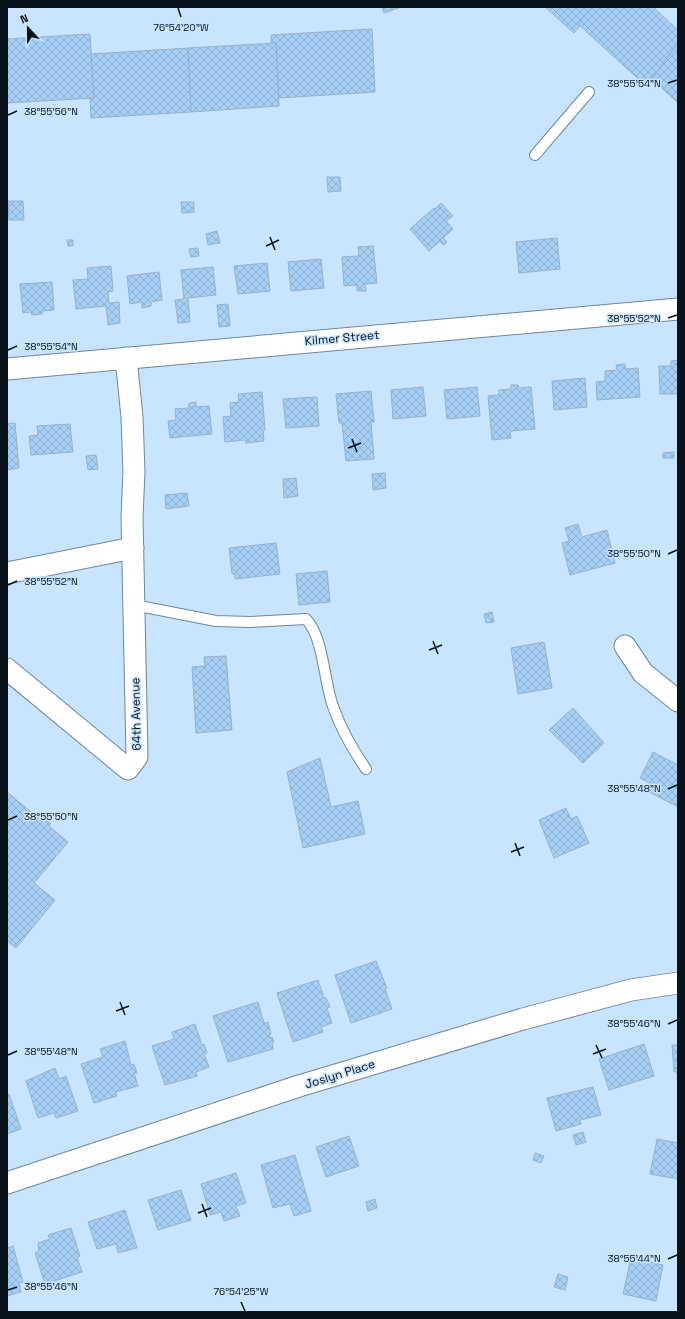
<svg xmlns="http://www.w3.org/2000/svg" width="685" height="1319" font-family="'Space Grotesk',sans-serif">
	<defs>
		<pattern id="building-cross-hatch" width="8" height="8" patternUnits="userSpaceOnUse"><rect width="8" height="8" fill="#a6cff6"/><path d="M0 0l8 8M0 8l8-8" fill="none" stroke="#8db1d2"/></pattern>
	</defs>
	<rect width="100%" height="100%" fill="#c8e4fe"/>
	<g fill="url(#building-cross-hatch)" stroke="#97b1ca">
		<path d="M382 7H401L384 13Z"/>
		<path d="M545 7H592L578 24 580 26 574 33Z"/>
		<path d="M592 7H653L678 30V43L646 86 578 24Z"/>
		<path d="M372 29 375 92 279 98 276 43H271V35Z"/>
		<path d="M90 34 94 98 7 103V39Z"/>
		<path d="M276 43 279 106 191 112 188 48Z"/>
		<path d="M678 43V103L652 79Z"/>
		<path d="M188 48 191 112 91 118 90 98H94L91 54Z"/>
		<path d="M327 177H340L341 191 328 192Z"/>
		<path d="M8 201H23L24 220H9Z"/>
		<path d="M181 202H194V212L182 213Z"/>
		<path d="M441 203 453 216 446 221 453 229 443 238 447 242 443 245 440 241 429 251 410 229 434 208 435 209Z"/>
		<path d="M217 231 220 243 208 245 206 234Z"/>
		<path d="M557 238 560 269 519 273 516 242Z"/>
		<path d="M67 240H73V246H68Z"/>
		<path d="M373 246 377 283 365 284 366 291H357V285L344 286 342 257 359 256 358 247Z"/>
		<path d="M198 248 199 256 191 257 189 249Z"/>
		<path d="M321 259 324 288 291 291 288 262Z"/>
		<path d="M267 263 270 291 238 294 234 266Z"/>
		<path d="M111 266 113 291 108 292 109 303 119 302 120 323 108 325 106 306 76 309 73 280 88 279 87 268Z"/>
		<path d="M213 267 216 295 188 298 190 322 178 323 175 300 184 299 181 270Z"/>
		<path d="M159 272 162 300 151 302V306L142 308V302L130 304 127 276Z"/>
		<path d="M52 282 54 310 42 311V314L32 315 31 312 23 313 20 284Z"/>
		<path d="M228 304 230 326 219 327 217 305Z"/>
		<path d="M678 360V394H660L659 366H671V361Z"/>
		<path d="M625 364 626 369 638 368 640 397 597 400 596 382 605 381V371L617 370 616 365Z"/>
		<path d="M585 378 587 407 554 410 552 381Z"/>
		<path d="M511 385H518L519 388 531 387 535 429 510 431 511 438 492 440 488 396 499 395V390L511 389Z"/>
		<path d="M423 387 426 416 393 419 391 390Z"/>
		<path d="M477 387 480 416 447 419 444 390Z"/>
		<path d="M371 391 374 422H371L374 459 346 461 342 423H339L336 394Z"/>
		<path d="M262 392 265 430H263L264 441 246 443 245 440 225 442 223 417 231 416 230 403 239 402 238 394Z"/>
		<path d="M317 397 319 426 286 428 283 399Z"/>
		<path d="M196 402V407L209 406 212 434 170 438 168 421 176 420 175 409 189 408V403Z"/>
		<path d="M15 423 19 468 7 470V424Z"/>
		<path d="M70 424 73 452 31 455 29 436 38 435 37 426Z"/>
		<path d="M674 452V458H663V453Z"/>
		<path d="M96 455 98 469 88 470 86 456Z"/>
		<path d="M385 473 386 488 373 490 372 474Z"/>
		<path d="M296 478 298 496 284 498 283 479Z"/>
		<path d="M187 493 189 506 166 509 165 495Z"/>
		<path d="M578 524 582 537 607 530 615 563 570 575 562 543 569 541 565 528Z"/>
		<path d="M276 543 280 574 235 579V574H232L229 548Z"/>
		<path d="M327 571 330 602 299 605 296 574Z"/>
		<path d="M492 612 494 622 486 623 484 614Z"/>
		<path d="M544 642 552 688 518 694 511 648Z"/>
		<path d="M226 656 232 730 196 733 192 667 205 666 204 657Z"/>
		<path d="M573 708 604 743 583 763 549 730Z"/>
		<path d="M653 752 678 765V807L649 792 653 785 640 778Z"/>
		<path d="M320 758 331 807 358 801 365 834 303 848 287 772Z"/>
		<path d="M7 792 36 816 38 813 51 824 49 826 68 842 34 883 55 900 16 948 7 941Z"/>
		<path d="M566 808 571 819 577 816 589 843 554 858 539 820Z"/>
		<path d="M376 961 387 988 385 989 392 1009 351 1023 335 975Z"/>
		<path d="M318 980 324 998H326L330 1007 327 1008 332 1023 321 1027 323 1032 293 1042 277 993Z"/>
		<path d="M258 1002 264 1023 268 1022 271 1034 269 1035 270 1038 272 1037 274 1042 272 1043 273 1049 228 1062 213 1016Z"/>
		<path d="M195 1024 202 1045 204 1044 207 1053 204 1054 209 1067 196 1072 197 1076 165 1085 152 1046 174 1039 172 1032Z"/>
		<path d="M125 1041 131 1065 134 1064 137 1073H134L138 1086 116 1092 117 1096 94 1103 81 1064 103 1057 100 1049Z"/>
		<path d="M644 1044 654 1076 609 1090 599 1059Z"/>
		<path d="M672 1045H678V1093L677 1072H674Z"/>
		<path d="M55 1068 59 1079 66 1076 78 1111 56 1118 54 1113 38 1118 26 1081Z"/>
		<path d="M593 1087 601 1115 580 1120 581 1124 556 1131 547 1098Z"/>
		<path d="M9 1094 21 1129 7 1134V1095Z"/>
		<path d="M583 1132 586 1142 576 1145 573 1135Z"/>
		<path d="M349 1136 359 1166 326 1177 316 1147Z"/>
		<path d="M657 1139 678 1143V1179L650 1174Z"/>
		<path d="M535 1153 544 1156 541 1163 533 1160Z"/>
		<path d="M295 1155 311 1211 294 1216 290 1204 273 1208 261 1165Z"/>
		<path d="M236 1173 246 1203 236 1206 240 1216 224 1221 221 1212 210 1215 201 1184Z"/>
		<path d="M181 1190 191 1220 158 1230 148 1200Z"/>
		<path d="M375 1199 377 1208 368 1211 366 1202Z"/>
		<path d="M125 1210 137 1248 118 1253 116 1244 97 1249 88 1222Z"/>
		<path d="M71 1228 80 1256 77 1257 82 1272 45 1284 35 1253 39 1251 38 1243 50 1239 48 1235Z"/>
		<path d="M13 1246 23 1282 19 1283 21 1292 7 1296V1248Z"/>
		<path d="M631 1258 663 1265 656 1301 623 1294Z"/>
		<path d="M558 1274 568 1277 565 1290 554 1287Z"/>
	</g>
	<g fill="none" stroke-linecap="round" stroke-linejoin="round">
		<g stroke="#6d879e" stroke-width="12">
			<g id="lane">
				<path d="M535 155 589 92"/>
				<path d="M134 605 216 621 250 622 306 619C324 637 324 685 334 709 342 731 353 750 366 769"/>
			</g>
		</g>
		<g stroke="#6d879e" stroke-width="23">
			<g id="street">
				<path d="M7 369 678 309"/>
				<path d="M7 573 133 548"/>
				<path d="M625 646 643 673 678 701"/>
				<path d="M7 669 128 769 137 757 132 517 134 472 132 417 126 358"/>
				<path d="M7 1183 299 1086 523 1019 631 990 678 983"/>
			</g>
		</g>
		<use href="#lane" stroke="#fff" stroke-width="10"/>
		<use href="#street" stroke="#fff" stroke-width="21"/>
	</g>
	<path fill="none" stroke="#08121a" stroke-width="1.5" d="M178 8 181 17M668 83 677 80M8 115 17 111M270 237 275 250M266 246 279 240M668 318 677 315M8 350 17 346M352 439 357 452M348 448 361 443M668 554 677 550M8 585 17 581M433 641 438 654M429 650 442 645M668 789 677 785M8 820 17 816M515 843 520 856M511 852 524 847M120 1002 125 1015M116 1011 129 1006M668 1024 677 1020M596 1045 602 1058M593 1054 606 1049M8 1055 17 1051M202 1204 207 1217M198 1213 211 1208M668 1259 677 1255M8 1290 17 1287M241 1302 245 1311"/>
	<g text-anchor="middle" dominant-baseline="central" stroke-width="3" stroke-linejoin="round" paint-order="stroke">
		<g font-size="12" fill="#08121a" stroke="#c8e4fe">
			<text transform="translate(342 338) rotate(-5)">Kilmer Street</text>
			<text transform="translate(136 714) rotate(-91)">64th Avenue</text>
			<text transform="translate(340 1074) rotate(-17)">Joslyn Place</text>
		</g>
	</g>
	<g font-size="10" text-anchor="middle" fill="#08121a" stroke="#c8e4fe" stroke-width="3" stroke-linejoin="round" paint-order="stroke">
		<text x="181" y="31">76°54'20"W</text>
		<text x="634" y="87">38°55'54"N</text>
		<text x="51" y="115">38°55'56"N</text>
		<text x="634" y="322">38°55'52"N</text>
		<text x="51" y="350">38°55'54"N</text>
		<text x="634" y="557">38°55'50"N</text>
		<text x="51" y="585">38°55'52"N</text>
		<text x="634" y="792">38°55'48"N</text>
		<text x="51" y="820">38°55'50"N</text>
		<text x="634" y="1027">38°55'46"N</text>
		<text x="51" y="1055">38°55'48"N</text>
		<text x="634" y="1262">38°55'44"N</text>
		<text x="51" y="1290">38°55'46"N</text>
		<text x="241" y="1295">76°54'25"W</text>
	</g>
	<rect width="685" height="1319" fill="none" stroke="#08121a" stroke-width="16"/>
	<g transform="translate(28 28) rotate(338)" stroke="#c8e4fe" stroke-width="3" paint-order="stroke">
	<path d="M0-3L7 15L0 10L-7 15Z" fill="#08121a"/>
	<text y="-6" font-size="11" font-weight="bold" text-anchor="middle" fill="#08121a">N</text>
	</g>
</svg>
